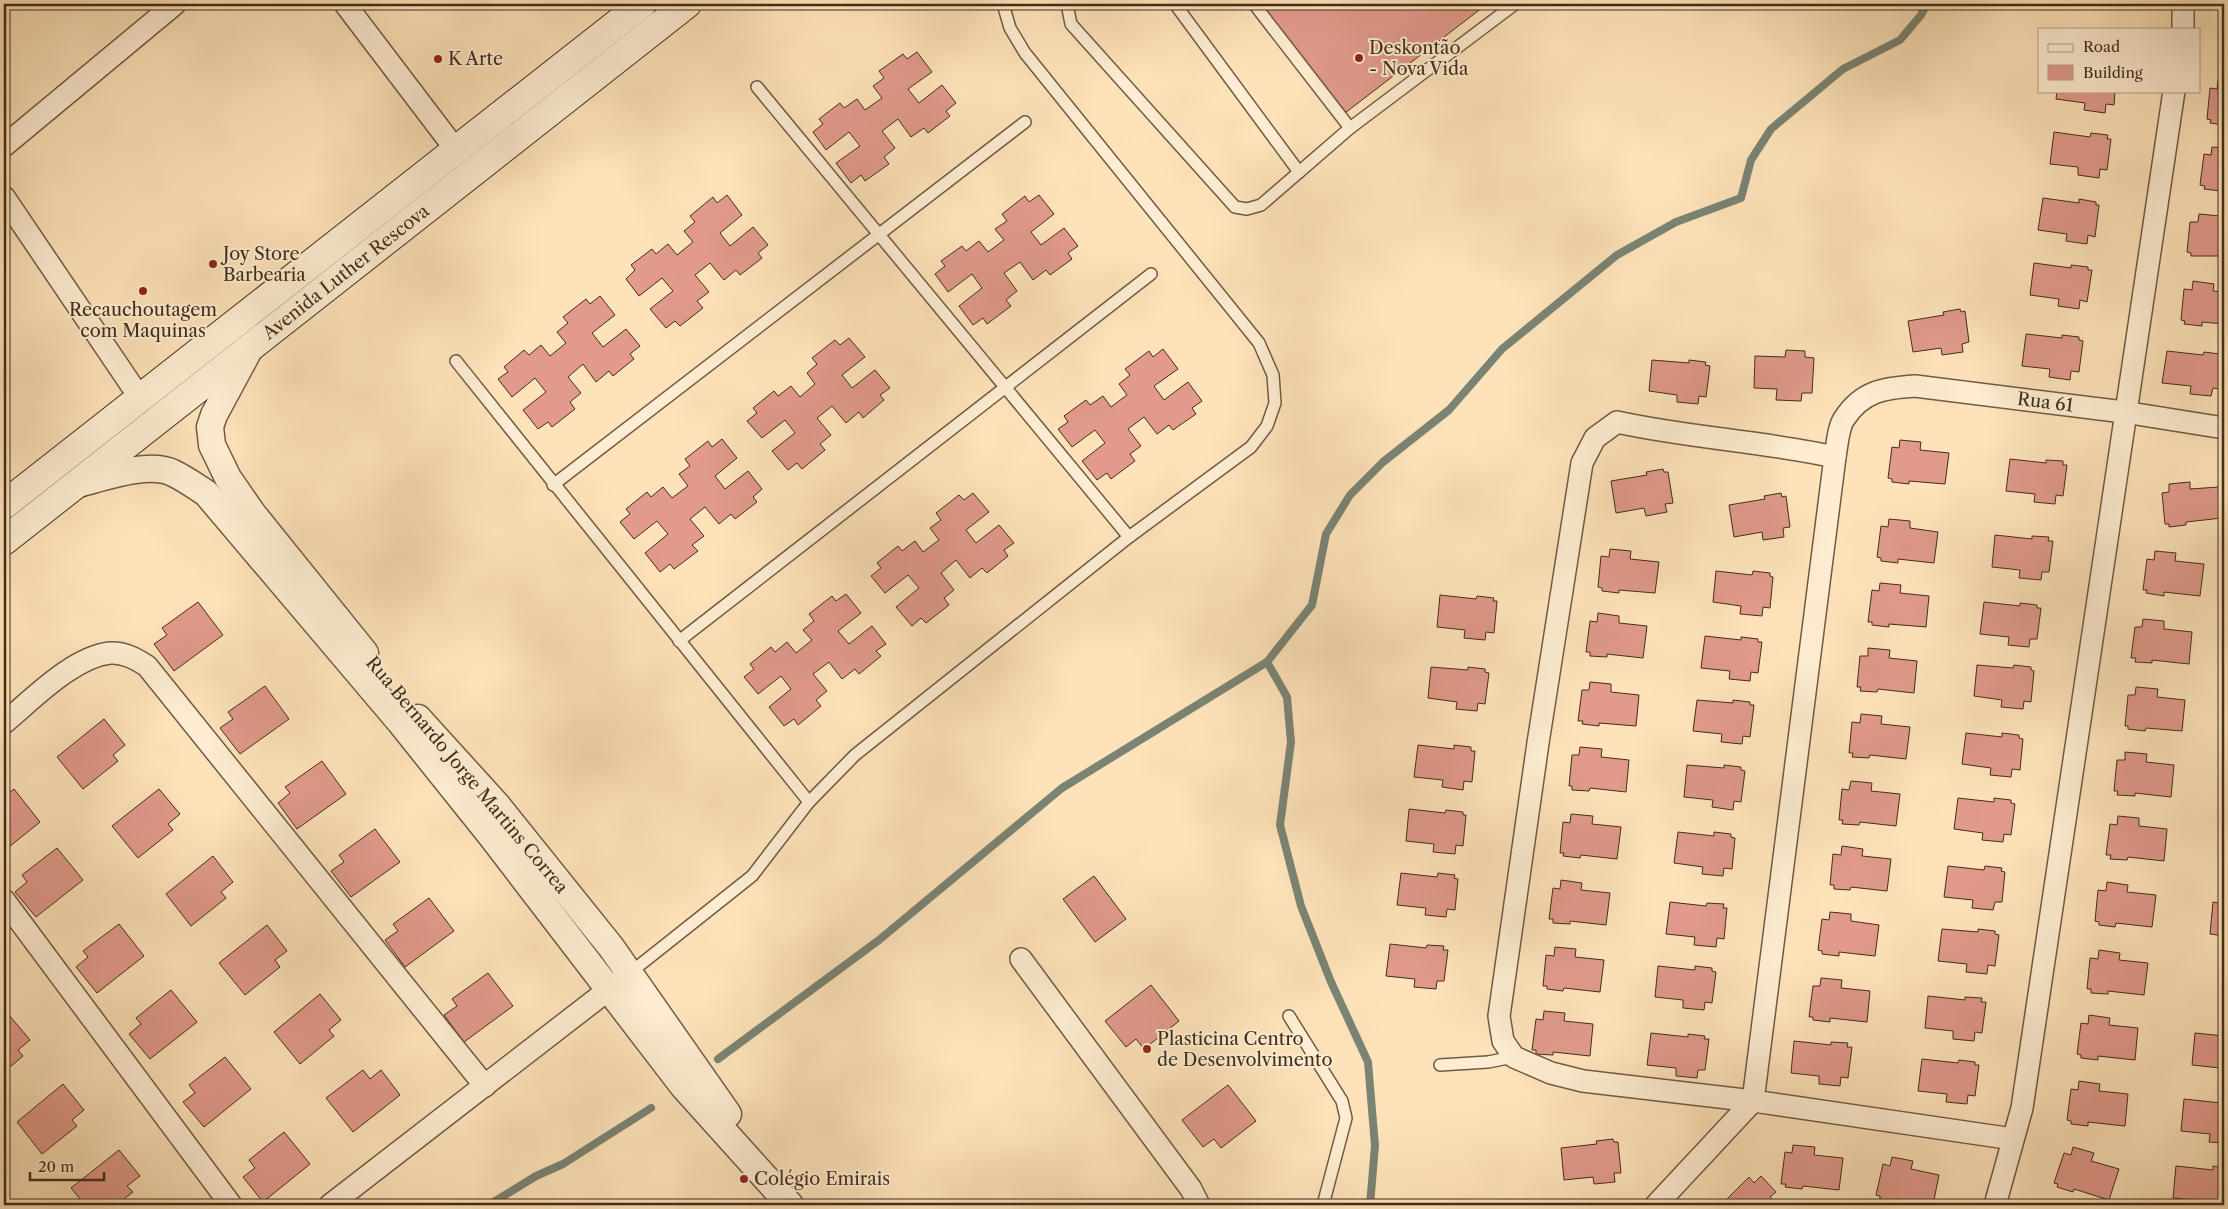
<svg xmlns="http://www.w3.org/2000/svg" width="2228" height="1209" font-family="'Libre Caslon Text',serif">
	<rect width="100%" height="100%" fill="#fee3ba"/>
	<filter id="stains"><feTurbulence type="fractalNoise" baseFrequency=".004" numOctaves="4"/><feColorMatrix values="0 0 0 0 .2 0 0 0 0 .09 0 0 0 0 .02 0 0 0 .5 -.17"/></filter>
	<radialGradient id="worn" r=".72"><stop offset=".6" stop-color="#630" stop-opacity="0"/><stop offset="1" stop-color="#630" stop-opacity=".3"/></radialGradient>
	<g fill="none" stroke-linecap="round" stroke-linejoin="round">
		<g stroke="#7a8474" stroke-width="8">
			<path d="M1267 662 1287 697 1291 742 1280 825 1301 906 1331 982 1368 1062 1375 1146 1370 1205"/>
			<path d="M718 1059 879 940 1062 788 1267 662 1312 605 1326 534 1350 495 1383 462 1449 410 1502 349 1617 255 1676 222 1741 198 1751 160 1771 129 1843 69 1900 40 1921 15 1927 4"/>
			<path d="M489 1205 536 1176 563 1164 651 1108"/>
		</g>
	</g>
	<g fill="#e19a8b" stroke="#412d1b">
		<path d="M1260 4H1487L1345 113Z"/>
		<path d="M917 52 932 72 908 89 919 103 942 85 956 103 946 111 950 116 928 133 924 128 911 137 898 119 882 131 895 148 884 157 889 164 865 181 861 175 851 183 836 163 860 146 849 132 826 150 813 132 823 124 819 119 840 103 844 108 857 99 865 110 882 98 873 86 884 78 879 71 903 54 907 59Z"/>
		<path d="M2218 80 2224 81V125L2210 123 2211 120 2207 119 2210 88 2217 89Z"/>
		<path d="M2057 91H2115L2114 105 2106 104 2105 113 2084 110 2085 103 2056 99Z"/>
		<path d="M2054 132 2090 137 2091 133 2108 135 2107 139H2111L2107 170 2100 169 2099 178 2078 175V167L2050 164Z"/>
		<path d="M2212 147 2224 148V188L2221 187V191L2204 189 2205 186 2200 185 2204 154 2211 155Z"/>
		<path d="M727 195 742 215 720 233 730 246 753 227 768 245 758 253 762 258 740 275 736 270 724 280 710 263 695 275 709 292 697 301 703 308 680 326 675 321 666 328 650 309 673 291 662 278 639 296 626 279 635 270 631 265 652 249 656 254 668 244 677 255 693 242 684 231 695 222 690 216 713 197 717 203Z"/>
		<path d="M1039 195 1054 214 1031 232 1041 245 1064 228 1078 246 1068 253 1072 259 1050 275 1046 270 1033 280 1020 262 1004 273 1017 291 1006 300 1011 306 987 324 983 318 973 325 959 306 982 288 972 274 948 292 935 274 945 266 941 261 962 246 966 251 979 241 988 252 1004 240 995 229 1007 221 1002 214 1025 196 1029 202Z"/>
		<path d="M2043 198 2079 203V199L2096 202V205H2099L2095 237 2088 235 2087 244 2066 241 2067 234 2038 230Z"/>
		<path d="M2199 214 2220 216 2219 224H2224V256H2191V253L2187 252 2190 222H2198Z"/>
		<path d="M2034 263 2071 268V265L2088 267V270H2092L2087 302 2080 300 2079 309 2058 306 2059 299 2030 295Z"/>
		<path d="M2193 281 2214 284 2213 291 2224 292V324L2202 322V326L2184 324 2185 321 2181 320 2184 289 2192 290Z"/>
		<path d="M600 296 615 315 592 333 603 347 626 329 640 346 630 354 634 359 613 376 609 371 596 382 583 364 568 377 581 393 570 402 575 409 552 427 548 422 538 429 523 410 546 392 535 378 512 397 498 379 508 372 504 367 524 350 529 355 541 345 550 356 566 343 557 332 568 323 563 317 586 299 590 304Z"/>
		<path d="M1960 309 1961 312 1965 311 1969 342 1962 344 1963 352 1942 355 1941 348 1913 352 1908 321 1944 315 1943 312Z"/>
		<path d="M2026 334 2062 338V335L2079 337V340L2083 341 2079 372 2071 371 2070 380 2049 377 2050 369 2022 366Z"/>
		<path d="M849 338 865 357 842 375 852 388 875 370 890 388 880 395 884 400 863 418 859 412 846 423 832 406 817 418 831 435 820 444 825 450 802 469 797 463 788 470 772 451 795 433 785 420 762 438 747 421 757 413 753 408 774 391 778 396 791 386 800 397 815 384 807 373 817 364 812 358 835 340 840 345Z"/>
		<path d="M1163 349 1178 369 1154 386 1164 400 1188 382 1202 401 1192 408 1196 414 1173 430 1169 425 1157 434 1144 417 1128 429 1141 446 1130 454 1135 461 1111 479 1107 473 1097 480 1082 461 1105 443 1095 430 1072 447 1058 429 1068 422 1064 416 1086 400 1090 405 1103 396 1111 407 1127 395 1119 384 1130 375 1125 369 1149 351 1153 357Z"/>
		<path d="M1786 350 1805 351V357L1814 358 1812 393H1802L1801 401 1776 400 1777 389 1754 388 1755 356 1785 357Z"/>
		<path d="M2167 351 2203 355 2204 352 2220 354V358H2224L2220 389 2213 388 2211 396 2190 394 2191 386 2162 383Z"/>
		<path d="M1652 360 1689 363V360L1706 362 1705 365 1710 366 1706 397 1699 396 1698 404 1677 402V395L1649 391Z"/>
		<path d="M722 439 737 458 715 476 725 489 748 471 762 489 753 497 757 502 735 519 731 514 719 524 705 507 690 519 704 536 692 545 698 551 674 569 670 564 660 572 645 553 668 534 657 521 634 539 620 522 630 514 626 509 647 492 651 497 663 487 672 498 688 486 679 474 690 466 685 459 708 441 712 447Z"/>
		<path d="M1900 440 1921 442 1920 450 1949 453 1945 484 1909 481V484L1892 482V479L1888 478 1892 447 1899 448Z"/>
		<path d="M2010 459 2046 463V460L2063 461V465H2067L2063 496 2056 495 2055 504 2034 502 2035 494 2006 491Z"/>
		<path d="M1663 469 1664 472H1668L1673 503 1665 504 1667 512 1646 516 1644 508 1616 513 1611 481 1647 475 1646 472Z"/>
		<path d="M2190 482V489L2219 487 2222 518 2186 522V525L2169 527V524H2165L2162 493 2169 492V484Z"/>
		<path d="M973 493 989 512 966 530 976 543 999 525 1014 543 1004 550 1008 556 987 573 982 568 970 578 956 560 941 573 954 590 944 598 949 605 926 623 921 618 912 626 896 607 919 588 908 575 885 593 871 576 881 568 877 563 898 546 902 551 915 541 923 552 939 540 930 528 941 520 936 513 959 495 964 500Z"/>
		<path d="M1781 493 1782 497 1786 496 1790 527 1783 528 1784 537 1763 540 1762 532 1734 537 1729 505 1765 499 1764 496Z"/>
		<path d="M1889 519 1910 521V528L1938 532 1934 563 1898 559V563L1881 561V558L1877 557 1881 526 1888 527Z"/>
		<path d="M1995 535 2032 539V536L2049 537 2048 541H2053L2049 572H2042L2041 580 2019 578 2020 570 1992 567Z"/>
		<path d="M1610 549 1631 551 1630 559 1659 562 1655 593 1619 590V593L1602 591V588L1598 587 1601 556 1609 557Z"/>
		<path d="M2155 551 2176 553 2175 561 2204 564 2200 596 2164 592V596L2146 593 2147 590H2143L2147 559 2154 560Z"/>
		<path d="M1716 571 1752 575 1753 571 1770 573V576L1773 577 1770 608 1763 607 1762 616 1740 614 1741 606 1713 602Z"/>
		<path d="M1880 583 1901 585 1900 593 1929 596 1926 627 1889 624V627L1872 625V622H1868L1872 590 1879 591Z"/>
		<path d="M846 594 861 613 838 631 849 644 872 626 886 644 876 651 881 656 859 674 855 669 842 679 829 662 813 674 827 691 816 700 821 706 798 725 794 719 784 726 769 707 791 689 781 676 758 694 744 677 754 669 750 664 771 647 775 652 787 642 796 653 812 640 803 630 814 621 809 614 832 596 836 601Z"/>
		<path d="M1440 595 1476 599 1477 596 1494 598 1493 601H1497L1494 633 1486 632 1485 640 1464 638 1465 630 1437 627Z"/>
		<path d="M198 602 223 635 174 671 154 644 167 635 162 628Z"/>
		<path d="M1984 602 2020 606V603L2037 605V608H2041L2037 639H2030L2029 647 2008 645 2009 637 1980 634Z"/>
		<path d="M1598 613 1619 616V623L1647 626 1643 658 1607 654V657L1590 656V652H1586L1590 621 1597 622Z"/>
		<path d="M2143 619 2164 621V629L2192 632 2189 664 2152 660V663L2135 662 2136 658H2131L2135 627H2142Z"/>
		<path d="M1705 636 1741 640V637L1758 639V642H1762L1758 673 1751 672 1750 681 1729 679 1730 671 1701 668Z"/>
		<path d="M1868 648 1890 650 1889 658 1917 661 1914 693 1878 689 1877 692 1860 691 1861 687H1857L1860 656H1868Z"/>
		<path d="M1977 665 2013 668 2014 665 2031 667V670L2034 671 2031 702 2024 701 2023 709 2001 707 2002 700 1974 696Z"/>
		<path d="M1431 667 1468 670V667L1485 669V672L1489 673 1485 704 1478 703 1477 711 1456 709 1457 702 1428 698Z"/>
		<path d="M1590 682 1611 684V692L1639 695 1636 726 1599 723V726L1582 724 1583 721H1578L1582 690H1589Z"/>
		<path d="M265 686 289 719 240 754 220 728 233 719 228 712Z"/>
		<path d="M2136 687 2158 689 2157 697 2185 700 2182 731 2146 728 2145 731 2128 729V726H2125L2128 695H2135Z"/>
		<path d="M1697 700 1733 703V700L1750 702V705H1754L1750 737 1743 736 1742 744 1721 742 1722 734 1693 731Z"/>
		<path d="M1861 714 1882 716 1881 724 1910 727 1906 759 1870 755 1869 758 1852 757 1853 753H1849L1852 722 1860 723Z"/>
		<path d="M104 719 125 745 113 755 118 761 83 789 57 757Z"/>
		<path d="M1966 733 2002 737V733L2019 735V738L2023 739 2020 770 2012 769 2011 777 1990 775 1991 768 1962 764Z"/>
		<path d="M1418 745 1454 749V745L1471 747V751H1475L1472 782 1464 781 1463 790 1442 787 1443 780 1414 777Z"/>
		<path d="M1580 747 1602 749 1601 757 1629 760 1626 792 1590 788 1589 791 1572 790V786H1569L1572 755H1579Z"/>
		<path d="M2125 752 2147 754 2146 762 2174 765 2171 797 2135 793V796L2117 795 2118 791H2114L2117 760H2125Z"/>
		<path d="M322 761 346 794 297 829 278 803 290 793 285 787Z"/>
		<path d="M1687 765 1724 768V765L1741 767V770L1745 771 1741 802 1734 801 1733 810 1712 807 1713 800 1684 797Z"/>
		<path d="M1851 781 1872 783 1871 791 1900 794 1896 826 1860 822 1859 825 1842 824 1843 820H1839L1842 789 1849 790Z"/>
		<path d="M14 789 40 822 4 851V797Z"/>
		<path d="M159 789 180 814 168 824 173 830 138 858 112 826Z"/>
		<path d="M1958 798 1994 802V798L2011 800V803L2015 804 2011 835 2004 834 2003 842 1982 840 1983 833 1954 829Z"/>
		<path d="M1409 809 1445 813 1446 810 1463 812V815H1466L1463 846 1456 845 1455 854 1433 852 1434 844 1406 841Z"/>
		<path d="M1571 814 1593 816 1592 824 1621 827 1617 859 1581 855 1580 858 1563 856 1564 853H1560L1563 822 1570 823Z"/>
		<path d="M2118 816 2139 818V826L2167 829 2164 861 2128 857 2127 860 2110 859 2111 855H2106L2110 824 2117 825Z"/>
		<path d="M375 829 400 862 351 897 331 871 344 862 339 855Z"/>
		<path d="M1678 832 1714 836V832L1731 834V837L1735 838 1732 869 1724 868 1723 876 1702 874 1703 867 1674 863Z"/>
		<path d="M2224 836V866L2221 865Z"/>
		<path d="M1842 846 1863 849 1862 856 1891 859 1887 891 1851 887 1850 890 1834 889V885H1830L1833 854 1841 855Z"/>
		<path d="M57 848 83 880 36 917 15 892 27 882 22 875Z"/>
		<path d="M213 856 233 882 221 892 226 898 191 926 166 894Z"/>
		<path d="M1948 866 1984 870 1985 866 2002 868 2001 871 2005 872 2002 902H1995L1993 910 1972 908 1973 900 1944 897Z"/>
		<path d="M1401 873 1437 877 1438 873 1455 875 1454 878 1458 879 1455 910 1447 909 1446 917 1425 915 1426 908 1397 905Z"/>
		<path d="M1094 876 1126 919 1095 942 1063 899Z"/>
		<path d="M1561 880 1582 883 1581 890 1610 893 1606 925 1570 921V924L1553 923V919H1549L1553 888 1560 889Z"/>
		<path d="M2107 882 2128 885 2127 892 2156 895 2152 927 2116 923 2115 927 2099 925V922L2095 921 2098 890 2106 891Z"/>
		<path d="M429 898 454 931 405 967 385 940 398 931 393 924Z"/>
		<path d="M1670 902 1706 906 1707 903 1724 904 1723 908H1727L1724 939 1717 938 1716 947 1694 945 1695 937 1666 934Z"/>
		<path d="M2213 902 2224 904V936L2210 934Z"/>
		<path d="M1830 912 1851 914V921L1879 925 1875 956 1839 952V956L1822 954V951L1818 950 1822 919 1829 920Z"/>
		<path d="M119 924 144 956 97 993 76 967 88 957 83 951Z"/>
		<path d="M267 925 287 951 275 960 280 967 245 995 219 963Z"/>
		<path d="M1942 929 1978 932V929L1995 931V934L1999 935 1995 966 1988 965 1987 974 1966 972 1967 964 1938 961Z"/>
		<path d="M1390 944 1426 948 1427 945 1444 946 1443 950H1448L1444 981H1437L1436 989 1414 987 1415 979 1386 976Z"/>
		<path d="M1555 947 1576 949 1575 957 1604 960 1600 992 1564 988 1563 991 1547 989V986H1543L1546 955 1554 956Z"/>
		<path d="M2099 950 2120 953 2119 960 2148 963 2144 995 2108 991V994L2091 993V989H2087L2090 958 2098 959Z"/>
		<path d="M1658 966 1695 970V966L1712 968V971L1716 972 1712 1003 1705 1002 1704 1010 1683 1008V1000L1655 997Z"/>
		<path d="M488 973 513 1006 464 1042 444 1015 457 1006 452 999Z"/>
		<path d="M1821 978 1842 980 1841 988 1870 991 1867 1022 1830 1018V1022L1813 1020V1017H1809L1813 986H1820Z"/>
		<path d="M1151 985 1179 1021 1144 1049 1136 1039 1126 1047 1105 1021Z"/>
		<path d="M171 990 197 1022 150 1059 129 1034 141 1024 136 1018Z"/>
		<path d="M320 994 341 1020 329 1030 334 1036 300 1064 274 1032Z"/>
		<path d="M1928 996 1965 1000V997L1982 998 1981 1002H1986L1982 1033 1975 1032 1974 1041 1953 1039V1031L1925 1028Z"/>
		<path d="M1544 1011 1565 1013 1564 1021 1593 1024 1590 1056 1553 1052V1055L1536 1054V1050H1532L1536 1019 1543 1020Z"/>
		<path d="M9 1015 30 1040 18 1050 23 1056 4 1072V1019Z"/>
		<path d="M2089 1015 2110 1018 2109 1025 2138 1028 2135 1060 2098 1056V1060L2081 1058V1055L2077 1054 2081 1023 2088 1024Z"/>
		<path d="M1651 1033 1688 1037V1034L1705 1036 1704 1039H1709L1705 1070H1698L1697 1078 1676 1076V1068L1647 1065Z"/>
		<path d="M2195 1033 2224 1036V1076L2219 1075 2220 1068 2192 1065Z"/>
		<path d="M1794 1041 1831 1045V1042L1848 1043 1847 1047H1852L1848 1078 1841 1077 1840 1086 1819 1084V1076L1791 1073Z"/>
		<path d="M225 1057 251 1089 204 1127 183 1102 195 1093 189 1085Z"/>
		<path d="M1922 1059 1958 1063 1959 1060 1975 1062V1065H1979L1975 1096 1968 1095 1967 1104 1946 1102 1947 1094 1918 1091Z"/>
		<path d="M363 1070 370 1079 381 1070 400 1095 353 1132 326 1098Z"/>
		<path d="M2079 1081 2100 1084 2099 1091 2128 1094 2125 1126 2088 1122V1126L2071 1124V1121L2067 1120 2071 1089 2078 1090Z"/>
		<path d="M63 1084 84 1110 72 1120 77 1126 42 1154 17 1122Z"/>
		<path d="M1228 1085 1256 1121 1221 1148 1214 1139 1203 1147 1182 1120Z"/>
		<path d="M2184 1099 2221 1103V1099L2224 1100V1143L2209 1142 2210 1134 2181 1131Z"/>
		<path d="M284 1132 310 1164 263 1202 243 1177 255 1168 249 1160Z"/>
		<path d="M1613 1139 1614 1142H1618L1621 1173H1614L1615 1182 1594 1184 1593 1177 1564 1180 1561 1148 1597 1144 1596 1141Z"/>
		<path d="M1793 1145 1815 1147 1814 1155 1843 1158 1839 1190 1803 1186 1802 1189 1785 1187 1786 1184H1781L1785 1152 1792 1153Z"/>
		<path d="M2073 1147 2094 1153 2091 1161 2119 1169 2109 1200 2074 1189 2073 1192 2057 1187 2058 1184 2054 1183 2064 1153 2071 1155Z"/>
		<path d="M119 1150 140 1176 127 1186 133 1192 116 1205H85L71 1188Z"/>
		<path d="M1892 1157 1913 1161 1911 1169 1939 1175 1933 1205 1897 1199 1896 1202 1880 1199V1196L1876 1195 1883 1164 1890 1166Z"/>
		<path d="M2176 1166 2213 1170V1166L2224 1168 2223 1205H2201L2202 1201 2173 1198Z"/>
		<path d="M1761 1176 1776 1192 1770 1197 1778 1205 1727 1204 1730 1202 1727 1199 1749 1177 1754 1183Z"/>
		<path d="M2056 1200 2072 1205H2055Z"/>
		<path d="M1579 1203 1580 1205H1562Z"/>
	</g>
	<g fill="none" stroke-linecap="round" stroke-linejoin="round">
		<g stroke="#705a43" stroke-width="14">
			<g id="service">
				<path d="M1067 4 1071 24 1235 207 1247 209 1261 205 1350 128 1515 4"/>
				<path d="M1175 4 1299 172"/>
				<path d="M1254 4 1350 128"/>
				<path d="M757 87 1129 537"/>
				<path d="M456 361 809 802"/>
				<path d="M553 485 1025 122"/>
				<path d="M679 641 1151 274"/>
				<path d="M631 972 752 876 809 802 855 755 1129 537 1251 447 1267 426 1275 403 1273 375 1259 343 1025 53 1010 28 1003 4"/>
				<path d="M1289 1016 1342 1101 1346 1118 1323 1205"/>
				<path d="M1440 1065 1488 1062 1514 1057"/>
			</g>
		</g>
		<g stroke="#705a43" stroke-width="24">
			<g id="minor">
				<path d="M345 4 456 150"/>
				<path d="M2183 4V29"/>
				<path d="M4 146 175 4"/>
				<path d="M4 197 140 398"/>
				<path d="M1835 457C1763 441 1689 438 1617 422L1595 438 1582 463 1538 743 1499 1016 1503 1041 1514 1057 1551 1073 1583 1081 1753 1101 2013 1139"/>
				<path d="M4 723C32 700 73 657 110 653 124 652 136 659 147 666L485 1086"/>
				<path d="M4 900 231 1205"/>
				<path d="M1021 959 1191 1189 1199 1205"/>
				<path d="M330 1205 621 980"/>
				<path id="s1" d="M1656 1205 1753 1101 1835 457C1837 446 1838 428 1844 419 1862 391 1884 388 1915 386L2124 412 2224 428"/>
				<path d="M1995 1205 2022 1108 2174 91"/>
			</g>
		</g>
		<g stroke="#705a43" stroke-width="29">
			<g id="tertiary">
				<path d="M249 350 214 415 210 427 212 445 228 478 253 514 365 653"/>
				<path d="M78 484C102 478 149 461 173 473 184 478 195 486 206 493L400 722 492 837 683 1086 790 1205"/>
				<path d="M418 718 497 805 611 947 728 1114"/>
			</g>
		</g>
		<g stroke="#412d1b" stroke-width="30">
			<g id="secondary">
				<path d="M4 505 642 4"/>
				<path id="s2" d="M4 541 687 4"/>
			</g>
		</g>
		<use href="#service" stroke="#feedd2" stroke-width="11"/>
		<use href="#minor" stroke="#feedd2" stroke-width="21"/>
		<use href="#tertiary" stroke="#feedd2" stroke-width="26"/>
		<use href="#secondary" stroke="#feedd2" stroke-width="28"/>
	</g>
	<g fill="#8f2418" stroke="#feedd2" stroke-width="2">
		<circle cx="1359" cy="58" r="5"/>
		<circle cx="438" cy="59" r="5"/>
		<circle cx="213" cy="264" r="5"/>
		<circle cx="143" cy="291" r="5"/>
		<circle cx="1147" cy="1049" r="5"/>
		<circle cx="744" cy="1179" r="5"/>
	</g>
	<g text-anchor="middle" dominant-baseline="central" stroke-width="4" stroke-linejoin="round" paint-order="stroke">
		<g font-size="18" fill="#412d1b" stroke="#feedd2" text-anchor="start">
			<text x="1369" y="48">Deskontão<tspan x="1369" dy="21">- Nova Vida</tspan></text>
			<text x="448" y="59">K Arte</text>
			<text x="223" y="254">Joy Store<tspan x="223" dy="21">Barbearia</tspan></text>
			<text x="143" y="310" text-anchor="middle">Recauchoutagem<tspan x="143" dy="21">com Maquinas</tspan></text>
			<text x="1157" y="1039">Plasticina Centro<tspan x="1157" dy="21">de Desenvolvimento</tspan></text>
			<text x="754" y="1179">Colégio Emirais</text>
		</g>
		<g font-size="18" fill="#412d1b" stroke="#feedd2">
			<text stroke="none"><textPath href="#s2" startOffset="435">Avenida Luther Rescova</textPath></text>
			<text stroke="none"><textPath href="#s1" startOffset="1044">Rua 61</textPath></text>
			<text transform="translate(467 775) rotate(50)">Rua Bernardo Jorge Martins Correa</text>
		</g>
	</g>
	<rect width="2228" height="1209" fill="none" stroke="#fee3ba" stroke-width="20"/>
	<rect x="5" y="5" width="2218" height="1199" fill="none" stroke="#412d1b" stroke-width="2.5"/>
	<rect x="10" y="10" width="2208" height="1189" fill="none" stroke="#412d1b"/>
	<rect x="2038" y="28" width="162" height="65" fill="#feedd2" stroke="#b2a089"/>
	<rect x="2048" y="44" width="25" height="8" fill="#feedd2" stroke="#b2a089"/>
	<text x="2083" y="52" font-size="15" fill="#412d1b">Road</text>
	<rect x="2048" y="65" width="25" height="15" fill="#e19a8b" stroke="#b2a089"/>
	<text x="2083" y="78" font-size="15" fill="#412d1b">Building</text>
	<path d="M30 1172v8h74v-8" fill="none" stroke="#412d1b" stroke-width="2.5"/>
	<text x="38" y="1172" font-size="15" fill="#412d1b" stroke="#feedd2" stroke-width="4" paint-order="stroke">20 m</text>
	<rect width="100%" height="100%" filter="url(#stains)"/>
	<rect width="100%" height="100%" fill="url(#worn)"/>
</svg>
